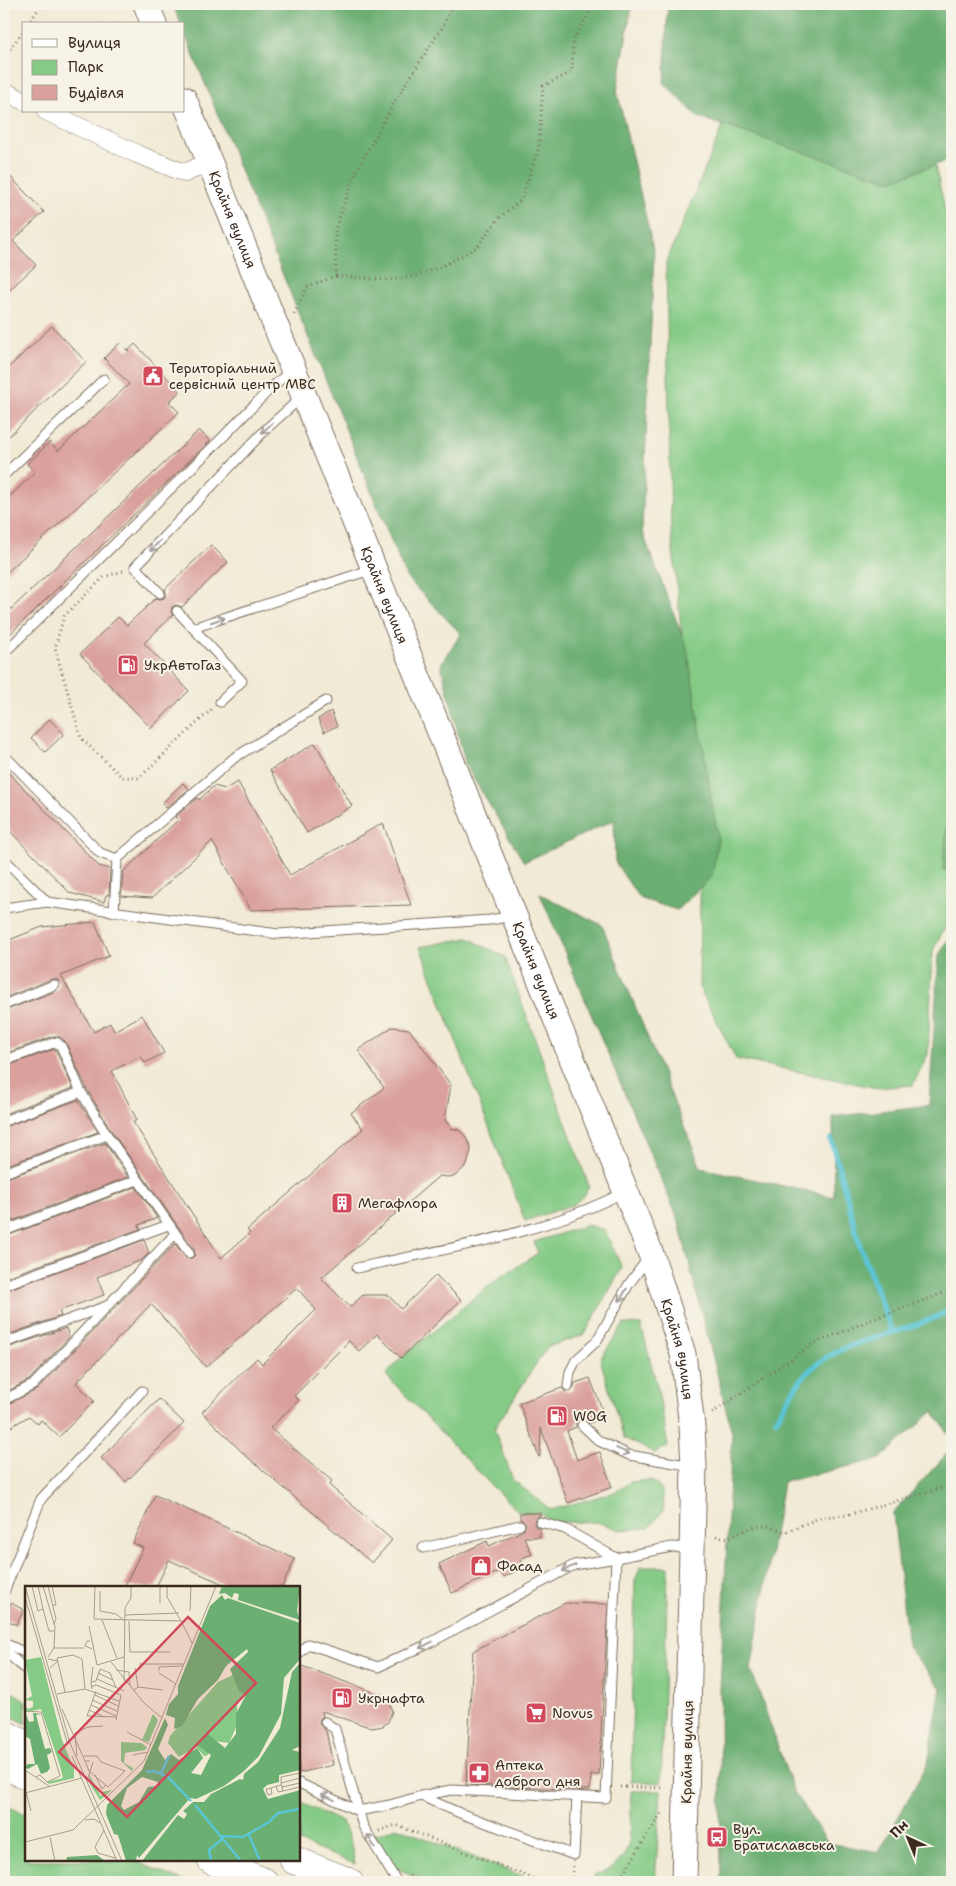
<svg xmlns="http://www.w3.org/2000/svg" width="956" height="1886" font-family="'Shantell Sans',sans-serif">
	<rect width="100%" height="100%" fill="#f7f3e8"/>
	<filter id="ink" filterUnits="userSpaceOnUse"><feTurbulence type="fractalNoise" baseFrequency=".02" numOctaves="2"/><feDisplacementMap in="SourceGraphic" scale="10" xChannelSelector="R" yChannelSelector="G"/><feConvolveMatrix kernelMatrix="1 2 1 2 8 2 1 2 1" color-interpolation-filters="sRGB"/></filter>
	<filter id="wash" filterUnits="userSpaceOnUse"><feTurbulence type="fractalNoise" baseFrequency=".0096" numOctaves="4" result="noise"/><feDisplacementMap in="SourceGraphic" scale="20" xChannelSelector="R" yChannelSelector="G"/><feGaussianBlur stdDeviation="1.12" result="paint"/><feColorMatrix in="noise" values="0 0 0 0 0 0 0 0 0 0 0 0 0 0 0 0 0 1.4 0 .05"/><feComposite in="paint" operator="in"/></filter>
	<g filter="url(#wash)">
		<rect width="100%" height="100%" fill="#f1ead5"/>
		<g fill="#85cb86" stroke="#607a52">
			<path d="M741 82 934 161 952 240V915L933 950 928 1054 913 1085 877 1088 736 1059 699 987 701 822 671 530 666 263Z"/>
			<path d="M468 938 505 957 589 1186 585 1194 575 1204 525 1221 420 947Z"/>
			<path d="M588 1225 605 1230 622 1268 584 1335 547 1347 494 1429 513 1480 551 1510 615 1492 631 1482 651 1480 662 1490 664 1509 649 1528 620 1530 597 1522H551L540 1513H520L495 1489 386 1375 401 1358 495 1281 538 1253 534 1242Z"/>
			<path d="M624 1324 641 1325 658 1390 668 1446 655 1453 624 1438 600 1359Z"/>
			<path d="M640 1567H668L661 1783 631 1781 635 1581Z"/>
			<path d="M4 1686 26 1701V1724L4 1712Z"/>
			<path d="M631 1791H661L655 1882H592L593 1876C638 1863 630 1830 631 1791Z"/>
			<path d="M299 1802 342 1822 350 1839 355 1864 299 1842Z"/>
			<path d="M4 1805 26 1814V1860H132L185 1882H4Z"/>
			<path d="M396 1827 538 1882H430L390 1866 369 1831 379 1834Z"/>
		</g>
		<g fill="#6caf73" stroke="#546c48">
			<path d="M172 4H632L617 91 654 253 642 531 687 648 718 839 712 876 677 910 639 898 615 862 614 820 524 862 466 766 441 664 461 634 406 577 184 32V24H181Z"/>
			<path d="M668 4H952V159L890 181 698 117 664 83Z"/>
			<path d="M952 765V868L943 870Z"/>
			<path d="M540 894 602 925 701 1168 834 1197 833 1117 929 1105 939 955 952 933V1439L933 1411 880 1459 783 1482 751 1669 794 1793 828 1843 879 1852 928 1763 941 1688 908 1647 893 1513 952 1448V1882H721L720 1689 732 1433 678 1219Z"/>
		</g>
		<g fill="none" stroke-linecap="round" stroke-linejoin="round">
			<g stroke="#5ac5d5" stroke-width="5.5">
				<path d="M831 1139 861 1249 892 1332"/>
				<path d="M776 1420C786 1402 796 1383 811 1369 843 1341 886 1337 924 1322 934 1319 943 1313 952 1309"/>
			</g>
		</g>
		<g id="blocks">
			<g fill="#daa09c">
				<path d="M4 170 44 212 13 241 36 265 4 295Z"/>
				<path d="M52 326 86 362 4 441V372Z"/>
				<path d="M120 343 128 351 135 344 180 391 169 402 179 412 4 575V502L35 472 27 464 50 442 58 451 129 384 104 358Z"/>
				<path d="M199 430 210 441 4 640V616Z"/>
				<path d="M211 545 228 562 182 607 176 605 172 607 171 612 173 615 144 643 189 691 151 728 80 654 118 617 127 625 156 598 161 599 164 598 166 594 165 589Z"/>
				<path d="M331 711 337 726 324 732 318 719Z"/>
				<path d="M49 719 64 734 45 752 31 738Z"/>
				<path d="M315 743 352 806 307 833 270 770Z"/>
				<path d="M4 768 99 866 110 869 109 895H106L104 902 70 893 4 825Z"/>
				<path d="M238 782 290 875 383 823 411 905 251 910 212 841 152 898 121 896 123 872 178 820 175 817 197 798 199 800 214 786 225 789Z"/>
				<path d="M183 783 189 789 166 808 162 803Z"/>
				<path d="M95 922 109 956 61 976 94 1032 110 1023 114 1031 142 1015 164 1053 145 1063 141 1056 112 1071 137 1120 133 1122 221 1258 250 1233 247 1230 363 1129 351 1113 384 1088 358 1050 392 1027 409 1029 451 1085 445 1120 451 1128 459 1130 465 1136 469 1143 471 1150 467 1165 455 1176 447 1177 439 1176 321 1278 350 1307 363 1295H388L401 1309 436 1275 461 1300 401 1358 377 1334 359 1351 349 1341 294 1396 299 1400 270 1428 332 1481 329 1485 392 1540 372 1563 244 1454 202 1412 257 1358 262 1364 316 1310 297 1288 206 1367 151 1304 76 1383 94 1401 59 1437 41 1420 38 1424 29 1416 4 1431V1406L38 1389 175 1244 186 1258H192L195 1255 194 1249 112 1132 87 1089 65 1041 60 1037 54 1036 4 1054V1011L56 991 60 985 58 980 52 979 4 998V942L42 927Z"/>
				<path d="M55 1049 73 1088 4 1114V1067Z"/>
				<path d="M78 1100 98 1132 4 1166V1127Z"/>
				<path d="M105 1143 128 1177 4 1224V1179Z"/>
				<path d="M136 1187 157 1218 139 1225 140 1229 4 1278V1237Z"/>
				<path d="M144 1240 149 1253 142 1260 97 1277 104 1295 59 1311 61 1316 4 1336V1291Z"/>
				<path d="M66 1328 69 1337 29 1380 4 1393V1349Z"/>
				<path d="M590 1378 605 1417 589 1423 584 1419H580L576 1423V1427L567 1431 577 1460 600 1452 612 1487 568 1503 541 1428 540 1456 539 1457 519 1403 562 1388 565 1391 570 1392 573 1389 575 1383Z"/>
				<path d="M159 1399 184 1423 126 1482 101 1458Z"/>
				<path d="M155 1495 295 1559 282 1587H230L169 1560 156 1587H124L143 1548 133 1543Z"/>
				<path d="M520 1513H540V1516L535 1518 534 1523 536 1527 540 1529V1537H524L532 1554 520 1559 524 1567 504 1577 500 1571 452 1593 439 1564 487 1541 489 1546 524 1530 526 1523 520 1519Z"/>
				<path d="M11 1603 24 1610 16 1625 4 1618Z"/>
				<path d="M565 1603 608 1604 599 1775H591L590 1790 466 1785 473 1651Z"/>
				<path d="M299 1665 384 1696 388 1700 392 1711 388 1722 383 1726 372 1728 322 1711 323 1716 320 1719 319 1724 326 1731 333 1765 299 1773Z"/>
			</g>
		</g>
	</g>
	<g filter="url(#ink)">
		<use href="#blocks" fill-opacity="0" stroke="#7b6d5e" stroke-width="1"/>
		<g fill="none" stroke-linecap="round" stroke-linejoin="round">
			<g stroke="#7b6d5e" stroke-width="11">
				<g id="lane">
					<path d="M4 475 104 379"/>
					<path d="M160 593 135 567 266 429 303 396"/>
					<path d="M177 611 193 628 373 569"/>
					<path d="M193 628 242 681 220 702"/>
					<path d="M4 653 222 438 267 392 292 369"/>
					<path d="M4 755 100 853 117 859"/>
					<path d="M4 859 47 902"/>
					<path d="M4 908 47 902 278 934 490 920 513 916"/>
					<path d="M114 912 117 859 234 758 326 701"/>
					<path d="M4 1005 54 985"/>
					<path d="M4 1061 56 1042 61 1046 81 1092 107 1135 189 1253"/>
					<path d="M4 1121 81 1092"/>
					<path d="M4 1173 107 1135"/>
					<path d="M4 1231 137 1180"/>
					<path d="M357 1268C447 1248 542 1235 624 1192"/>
					<path d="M4 1285 168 1225"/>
					<path d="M4 1343 107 1306"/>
					<path d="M568 1386 570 1372 576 1360 596 1342 629 1284 649 1257"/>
					<path d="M4 1400 33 1385 175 1234"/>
					<path d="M582 1425 599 1441 629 1455 692 1466"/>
					<path d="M540 1522 565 1529 616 1558 672 1547 690 1548"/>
					<path d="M423 1548 520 1525"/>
					<path d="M4 1592 41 1499 142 1391"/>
					<path d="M4 1643 26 1653"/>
					<path d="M4 1650 26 1670"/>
					<path d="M299 1653 308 1644 378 1667 424 1646 574 1565 616 1558 606 1798 451 1790 421 1796 390 1805 358 1811 299 1783"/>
					<path d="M325 1722 335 1729 363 1826 397 1882"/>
					<path d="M421 1796 462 1814 574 1855 577 1796"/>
				</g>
			</g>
			<g stroke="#7b6d5e" stroke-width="19">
				<g id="street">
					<path d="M4 91 24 101"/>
					<path d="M46 111 137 154 185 173 209 162"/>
				</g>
			</g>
			<g stroke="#7b6d5e" stroke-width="27">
				<g id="secondary">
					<path d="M146 4 154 24"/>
					<path id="s1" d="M184 99 651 1254 683 1354 692 1426 694 1466 684 1882"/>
				</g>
			</g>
			<g stroke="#7b6d5e" stroke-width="29">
				<g id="primary">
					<path d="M4 1734 26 1745"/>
					<path d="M4 1765 26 1775"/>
					<path d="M211 1860 264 1882"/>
					<path d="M294 1860 349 1882"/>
				</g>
			</g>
			<g stroke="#7b6d5e" stroke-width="3" stroke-dasharray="1 4" stroke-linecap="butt">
				<path d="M28 24 42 4"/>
				<path d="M4 57 24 30"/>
				<path d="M336 276 390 280 415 276 443 266 477 247 499 218 521 200 539 147 543 86 572 72 573 41 594 4"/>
				<path d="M294 314 307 287 336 276 335 229 357 170 395 101 441 29 454 4"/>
				<path d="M123 571 104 577 64 616 55 648 81 738 122 777 139 778 212 709"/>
				<path d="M712 1413 813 1344 873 1319 952 1290"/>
				<path d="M716 1536 729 1538 737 1533 757 1526H767L785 1532 822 1517 847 1515 952 1485"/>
				<path d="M620 1787 664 1788"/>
				<path d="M379 1831 396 1825 542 1882"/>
				<path d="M409 1876 417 1882"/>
				<path d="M572 1882 573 1866"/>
				<path d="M618 1882 663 1811"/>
			</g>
			<use href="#lane" stroke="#fff" stroke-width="9"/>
			<use href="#street" stroke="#fff" stroke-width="18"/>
			<use href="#secondary" stroke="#fff" stroke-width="25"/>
			<use href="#primary" stroke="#fff" stroke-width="28"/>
		</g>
		<defs><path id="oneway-shaft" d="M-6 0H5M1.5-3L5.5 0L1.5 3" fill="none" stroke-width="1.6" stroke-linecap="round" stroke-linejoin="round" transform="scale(1.25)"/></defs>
		<g stroke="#a79f9a">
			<use href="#oneway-shaft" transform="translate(267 428) rotate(137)"/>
			<use href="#oneway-shaft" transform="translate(155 546) rotate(133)"/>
			<use href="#oneway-shaft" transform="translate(218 620) rotate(-18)"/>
			<use href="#oneway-shaft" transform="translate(623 1295) rotate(120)"/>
			<use href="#oneway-shaft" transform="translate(623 1451) rotate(23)"/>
			<use href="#oneway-shaft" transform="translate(569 1568) rotate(155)"/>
			<use href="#oneway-shaft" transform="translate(426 1645) rotate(153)"/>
			<use href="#oneway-shaft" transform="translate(328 1797) rotate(-155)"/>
			<use href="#oneway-shaft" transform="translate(371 1841) rotate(-121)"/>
		</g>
	</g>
	<defs>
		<g id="civic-square" transform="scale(1.125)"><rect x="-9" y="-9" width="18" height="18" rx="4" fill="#d1495b" stroke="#f7f3e8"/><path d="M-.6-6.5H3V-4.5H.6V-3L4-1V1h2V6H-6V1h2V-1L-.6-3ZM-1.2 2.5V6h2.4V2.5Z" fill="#fff"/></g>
		<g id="fuel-square" transform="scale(1.125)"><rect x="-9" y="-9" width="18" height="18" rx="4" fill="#d1495b" stroke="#f7f3e8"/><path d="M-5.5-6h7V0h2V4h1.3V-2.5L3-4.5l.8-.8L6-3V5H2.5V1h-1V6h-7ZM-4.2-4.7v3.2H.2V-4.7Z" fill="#fff"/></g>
		<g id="building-square" transform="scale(1.125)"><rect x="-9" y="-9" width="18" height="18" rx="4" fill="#d1495b" stroke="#f7f3e8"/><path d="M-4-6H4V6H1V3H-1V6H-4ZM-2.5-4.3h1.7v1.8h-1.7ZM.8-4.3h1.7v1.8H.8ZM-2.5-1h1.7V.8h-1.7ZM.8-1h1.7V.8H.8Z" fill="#fff"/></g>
		<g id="shop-square" transform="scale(1.125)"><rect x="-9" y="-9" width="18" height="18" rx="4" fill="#d1495b" stroke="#f7f3e8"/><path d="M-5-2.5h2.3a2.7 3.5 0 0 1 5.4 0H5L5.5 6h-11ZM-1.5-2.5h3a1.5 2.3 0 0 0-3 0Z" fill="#fff"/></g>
		<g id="supermarket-square" transform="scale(1.125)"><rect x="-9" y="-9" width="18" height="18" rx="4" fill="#d1495b" stroke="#f7f3e8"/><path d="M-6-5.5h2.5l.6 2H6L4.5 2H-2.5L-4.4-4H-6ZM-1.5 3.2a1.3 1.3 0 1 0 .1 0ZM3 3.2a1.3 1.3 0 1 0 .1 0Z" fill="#fff"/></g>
		<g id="pharmacy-square" transform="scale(1.125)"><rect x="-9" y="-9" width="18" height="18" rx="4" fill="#d1495b" stroke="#f7f3e8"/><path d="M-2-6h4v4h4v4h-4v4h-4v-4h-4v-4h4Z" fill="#fff"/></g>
		<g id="bus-square" transform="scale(1.125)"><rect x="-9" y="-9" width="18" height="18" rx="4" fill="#d1495b" stroke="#f7f3e8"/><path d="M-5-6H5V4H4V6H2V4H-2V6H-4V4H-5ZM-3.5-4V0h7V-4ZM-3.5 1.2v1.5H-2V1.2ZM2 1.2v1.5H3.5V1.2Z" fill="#fff"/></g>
	</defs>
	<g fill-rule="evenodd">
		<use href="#civic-square" x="153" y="376"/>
		<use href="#fuel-square" x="128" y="665"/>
		<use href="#building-square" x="342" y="1203"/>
		<use href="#fuel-square" x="557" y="1416"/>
		<use href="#shop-square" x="481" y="1566"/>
		<use href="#fuel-square" x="342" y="1698"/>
		<use href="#supermarket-square" x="536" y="1713"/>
		<use href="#pharmacy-square" x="479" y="1773"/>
		<use href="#bus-square" x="717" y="1837"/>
	</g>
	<g text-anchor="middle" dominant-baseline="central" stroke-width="4" stroke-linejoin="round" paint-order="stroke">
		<g font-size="14" fill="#3b2a1e" stroke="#f7f3e8">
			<text stroke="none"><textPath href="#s1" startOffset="130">Крайня вулиця</textPath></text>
			<text stroke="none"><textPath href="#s1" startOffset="535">Крайня вулиця</textPath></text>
			<text stroke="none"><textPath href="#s1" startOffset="940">Крайня вулиця</textPath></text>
			<text stroke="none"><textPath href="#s1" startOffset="1345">Крайня вулиця</textPath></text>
			<text transform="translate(687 1752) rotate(-89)">Крайня вулиця</text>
		</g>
		<g font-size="14" fill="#3b2a1e" stroke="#f7f3e8" text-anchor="start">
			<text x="169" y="368">Територіальний<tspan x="169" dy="16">сервісний центр МВС</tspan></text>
			<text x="144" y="665">УкрАвтоГаз</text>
			<text x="358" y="1203">Мегафлора</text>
			<text x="573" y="1416">WOG</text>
			<text x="497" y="1566">Фасад</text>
			<text x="358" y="1698">Укрнафта</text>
			<text x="552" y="1713">Novus</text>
			<text x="495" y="1765">Аптека<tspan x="495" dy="16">доброго дня</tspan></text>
			<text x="733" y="1829">Вул.<tspan x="733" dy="16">Братиславська</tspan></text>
		</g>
	</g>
	<g transform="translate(25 1586)">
		<rect width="275" height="275" fill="#f1ead5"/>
		<path d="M16 71 37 154 49 183V192L24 198 22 196 38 192 35 180 16 123 2 126 0 123V120L3 123 8 121V115L0 114 7 110 0 74ZM210 88 219 107 212 119 213 137 204 157 189 155 183 169 179 170 171 161 154 171 143 157 145 150 193 96ZM128 128 133 134 124 156 117 154ZM96 156 116 157 122 161 120 164 100 167 99 177 108 182 107 185 96 175ZM64 188 76 211 77 206 87 204 75 214 65 198Z" fill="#85cb86"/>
		<path d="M197 0H275L272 25 275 34 213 14 214 8 209 7 207 12 200 7 194 8ZM197 9 200 14 203 12 275 37V73L259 92 256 128 234 170 219 185 199 200 171 213 165 212 114 272 112 269 111 275H101L93 249 89 248 81 228 82 219 117 184 140 132 143 139 133 163 140 174 146 168 154 174 172 162 178 172 166 187 176 189 186 169 171 158 183 148 200 162 211 148V128L221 109 214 105 205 83 223 66 222 63 201 80 193 94 173 113 157 140 149 143 150 132 141 129 144 118 153 108V100L185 20ZM117 191 133 196 132 200 123 201 114 216 99 224 96 220 102 202ZM275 77V160L267 164 275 166V184L254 189V196L242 199 238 203 243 213 275 204V275H117L153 229 159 233 162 228 158 225 168 216H179L186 208 215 193 218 194 219 188 233 176 255 142 267 86ZM0 126 4 136 9 135 8 127 16 128 11 129 20 163 25 162 27 166 22 169 25 182 22 186 16 188 12 178 3 183 0 181 3 178H10L5 153 0 150ZM72 269 80 275H41L42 271Z" fill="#6caf73" fill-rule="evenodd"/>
		<path fill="none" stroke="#5ac5d5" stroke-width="2.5" d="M121 186 129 185 143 191 166 215M136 187 144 170M170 219 216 275M224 249 235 275M195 250 218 251 244 236 253 227 275 223M186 275 184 264 197 253"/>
		<path fill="none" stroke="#a89d8c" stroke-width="1" d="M0 0 45 157 97 275M7 0 13 25 18 23 24 45H29M13 0 18 23M18 0 30 41 29 62M23 0 31 33 29 38M27 0 31 19H28M70 0 69 33 156 35 167 57M135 0V17M142 0V11L156 35M75 5V25L91 28 100 35M0 11 42 156M165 25 166 0M100 29 154 27M77 34 92 72M104 35 105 66H145M64 40 72 79 99 71M65 55H62L60 60 67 63M23 71 29 62H59M23 73 33 75 25 82M86 76 119 117 137 132M114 78H159M110 82 113 101M91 84 104 86 105 99M134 85V81L158 80M73 87 88 94M134 87 151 98M72 93 99 105M99 95 100 22 106 12V0M66 96 68 81M66 101 71 99 96 109 91 134M60 103 94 115M67 103 66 96 71 95 75 83 85 87 91 102M109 104 113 101 138 104M71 105 62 130 91 131M32 108 60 103 57 73 48 69 32 72 40 106M70 109 93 120M67 114 92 125M66 119 91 130M37 123 60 175H65M64 124 79 131M0 125 16 126 35 190 22 196 15 189 11 191M102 146 126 159M108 169 123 166M47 170 92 275M52 170 50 147 63 141 78 140M59 170H72L76 176 100 185 83 201 64 185 60 175M0 184 24 200M70 189 77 203 81 199M62 195 68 176M256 197V191L275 187M251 200 253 206 258 205 256 197 275 192M257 201 275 197M246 202 247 208 243 209 241 203H242L246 202 256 199M258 205 275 201M1 206 6 225M0 207 57 192M60 234 69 233 75 237M79 244 70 261 73 267 90 272M25 251 30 275M0 256 48 244 119 175 191 0"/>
		<path fill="#d1495b" fill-opacity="0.15" stroke="#d1495b" stroke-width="2.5" d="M163 31 231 97 102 231 34 166Z"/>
		<rect width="275" height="275" fill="none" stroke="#3b2a1e" stroke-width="2.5"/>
	</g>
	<rect width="956" height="1886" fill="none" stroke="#f7f3e8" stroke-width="20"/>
	<rect x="22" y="22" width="162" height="90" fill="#f7f3e8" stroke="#aca397"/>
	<rect x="32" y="39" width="25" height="8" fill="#ffffff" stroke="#aca397"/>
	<text x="68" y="48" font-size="15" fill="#3b2a1e">Вулиця</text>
	<rect x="32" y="60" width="25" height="15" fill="#85cb86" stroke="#aca397"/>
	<text x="68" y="72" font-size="15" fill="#3b2a1e">Парк</text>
	<rect x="32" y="85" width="25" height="15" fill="#daa09c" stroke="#aca397"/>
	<text x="68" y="98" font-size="15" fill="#3b2a1e">Будівля</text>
	<g transform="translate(908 1838) rotate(316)" stroke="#f7f3e8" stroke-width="4" paint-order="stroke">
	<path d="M0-4L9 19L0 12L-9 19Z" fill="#3b2a1e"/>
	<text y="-8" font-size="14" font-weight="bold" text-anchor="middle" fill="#3b2a1e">Пн</text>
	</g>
</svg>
